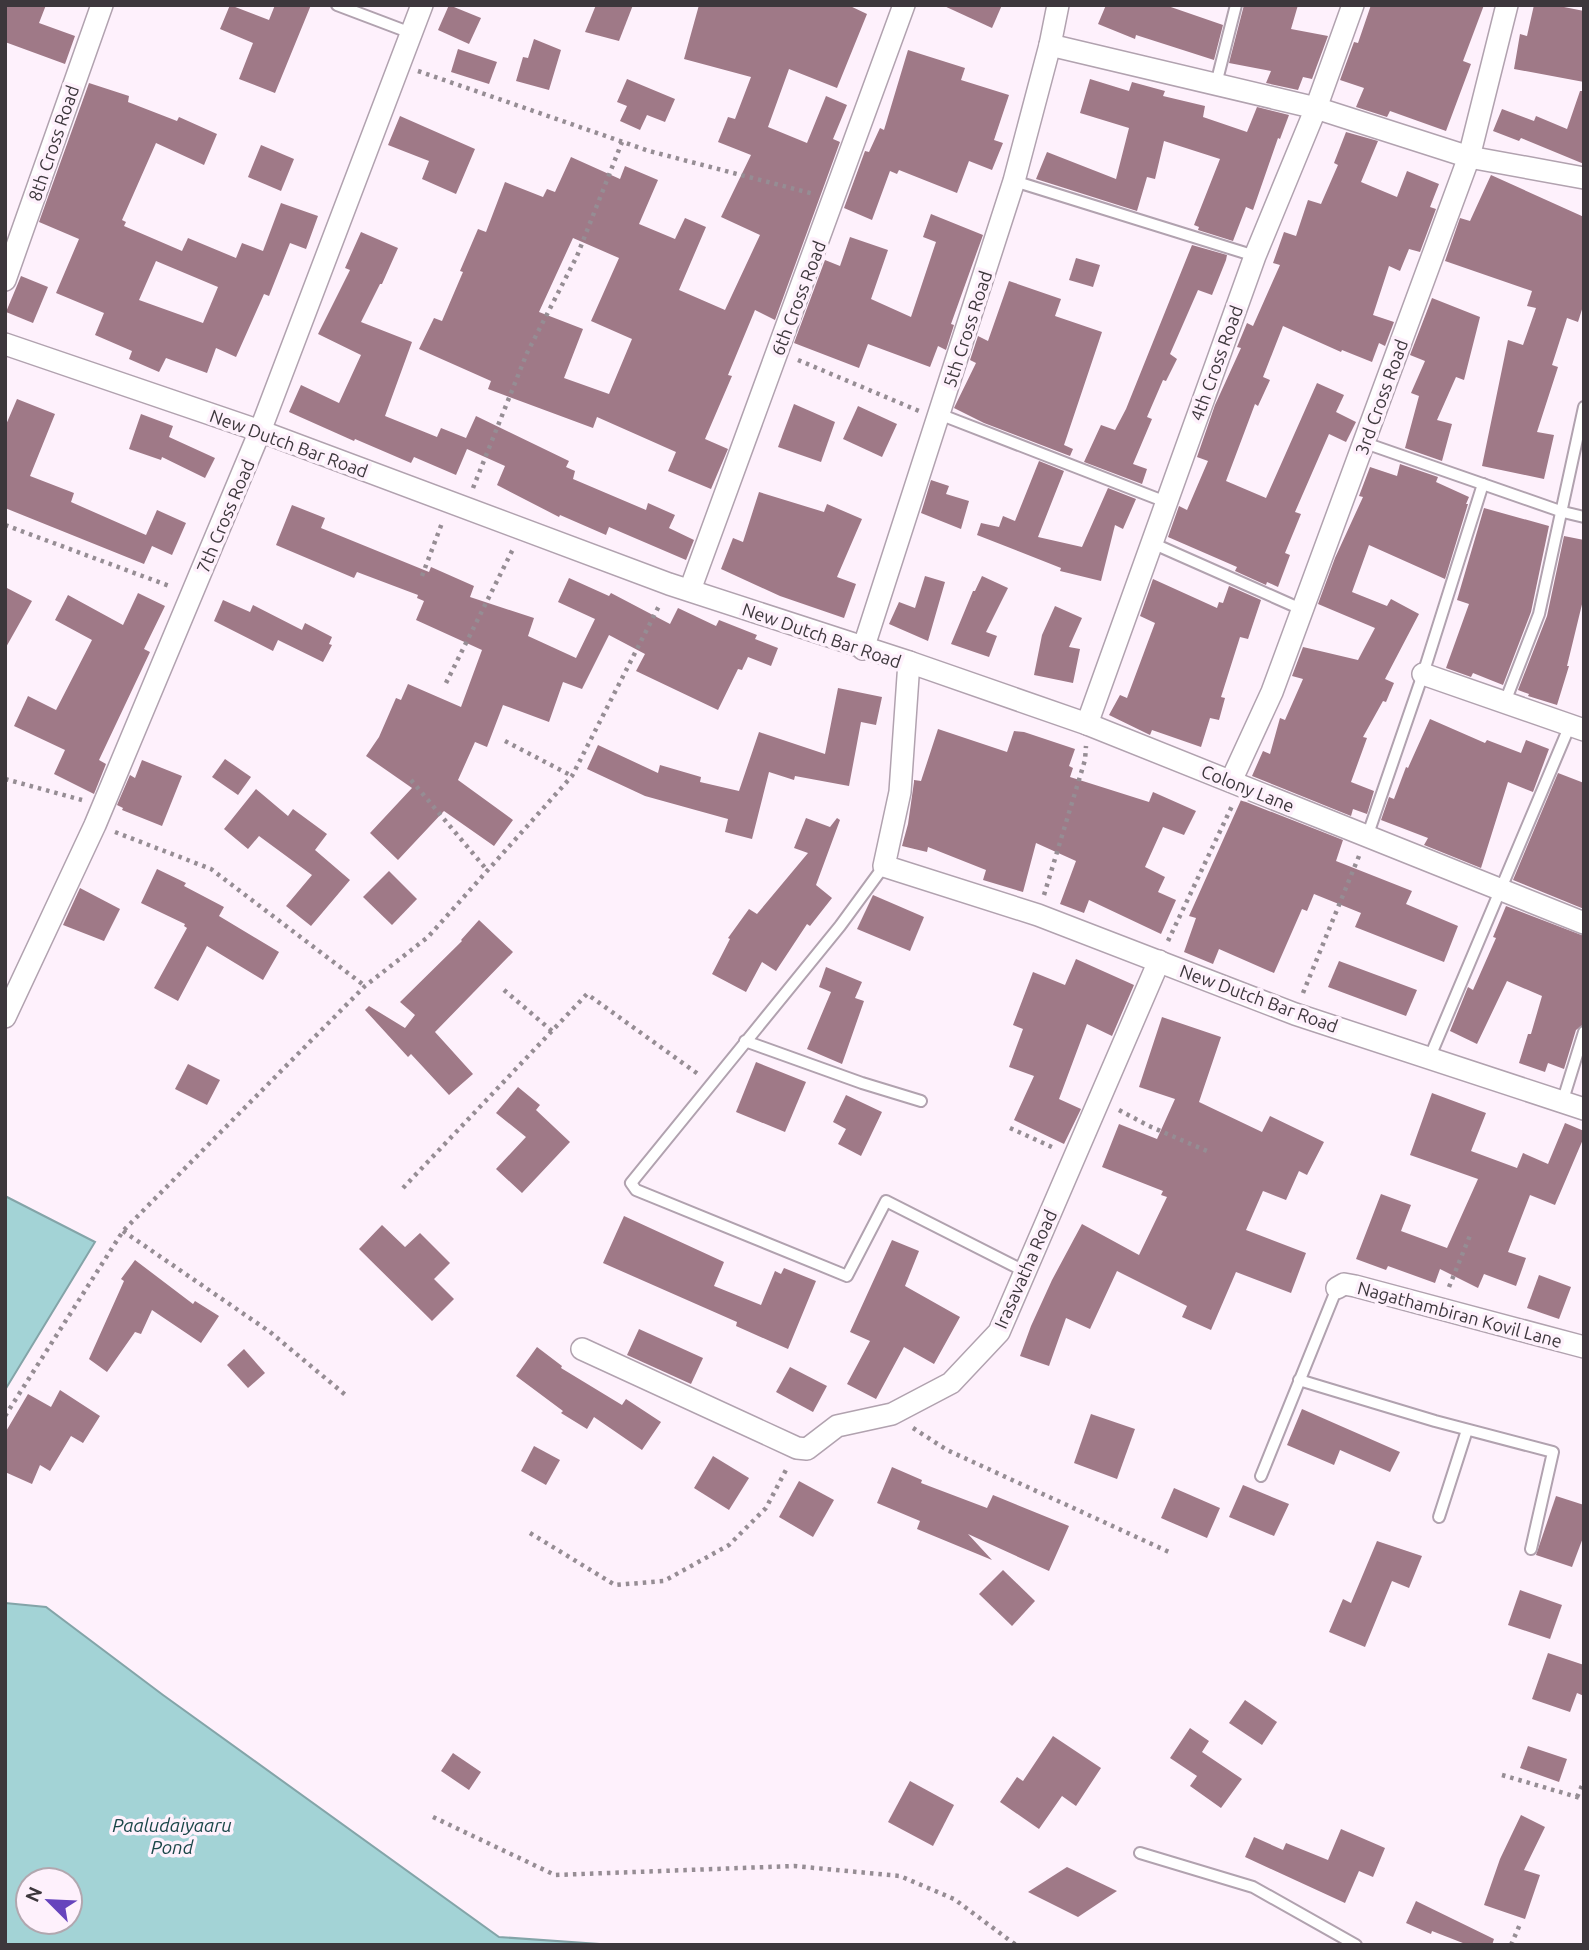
<svg xmlns="http://www.w3.org/2000/svg" width="1589" height="1950" font-family="Ubuntu,sans-serif">
	<rect width="100%" height="100%" fill="#fef1fc"/>
	<g fill="#a3d3d6" stroke="#84a4a8" stroke-width="2" fill-rule="evenodd">
		<path d="M5 1196 95 1242 5 1390Z"/>
		<path d="M5 1603 46 1607 163 1695 499 1937 614 1945H5ZM28 1880H70V1922H28Z"/>
	</g>
	<g fill="#9f7987" fill-rule="evenodd">
		<path d="M5 5H46L39 23 75 36 65 64 5 42Z"/>
		<path d="M230 5 269 20 275 5H311L275 93 239 79 253 43 220 29Z"/>
		<path d="M449 5 481 18 469 44 438 30Z"/>
		<path d="M596 5H633L619 41 585 32Z"/>
		<path d="M699 5H848L867 14 837 88 789 69 768 127 807 143 826 96 847 105 833 139 840 142 775 320 755 310 728 375 732 376 705 439 728 449 711 489 668 471 676 452 597 417 593 428 488 389 491 381 419 349 434 318 442 321 463 272 460 271 478 229 486 232 505 182 543 197 547 189 555 192 571 157 620 179 625 166 658 180 639 224 675 239 685 218 706 227 679 290 725 310 760 235 721 217 751 155 718 142 728 117 735 119 751 77 684 59ZM573 238 619 258 591 321 632 339 609 394 564 378 583 329 539 312Z"/>
		<path d="M942 5H1002L992 28Z"/>
		<path d="M1106 5H1165L1223 25 1214 60 1136 35 1135 39 1098 24Z"/>
		<path d="M1244 5H1298L1291 29 1328 36 1312 79 1303 77 1298 90 1266 83 1271 71 1229 63Z"/>
		<path d="M1371 5H1484L1463 61 1471 64 1446 131 1390 111 1387 117 1356 107 1364 88 1340 80 1354 42 1358 43Z"/>
		<path d="M1534 5H1554L1584 11V82L1514 69 1520 34 1527 36Z"/>
		<path d="M534 39 561 50 549 90 516 81 523 57 528 58Z"/>
		<path d="M458 49 497 62 489 84 451 72Z"/>
		<path d="M908 50 965 68 961 80 1009 95 994 140 1003 143 992 170 969 161 957 193 899 170 897 174 890 171 872 220 844 208 865 151 869 152 880 128 884 130Z"/>
		<path d="M627 79 675 99 665 122 647 115 640 130 620 121 627 106 617 102Z"/>
		<path d="M1090 79 1129 91 1132 82 1165 91 1163 96 1205 106 1203 117 1247 132 1257 107 1289 115 1280 139 1278 138 1253 210 1246 207 1233 241 1198 230 1199 227 1194 225 1220 159 1164 141 1155 179 1147 177 1137 211 1036 179 1047 152 1116 179 1129 128 1080 113Z"/>
		<path d="M89 83 129 96 128 102 177 121 179 117 217 134 204 165 156 143 122 220 126 222 124 226 182 251 188 238 236 258 242 243 263 251 281 203 318 216 306 249 290 243 269 296 264 294 236 357 216 348 207 373 166 358 159 372 129 359 132 351 95 335 104 313 56 293 79 239 39 222ZM156 261 218 287 203 323 139 300Z"/>
		<path d="M1580 91H1584V164L1521 138 1519 141 1493 131 1502 109 1534 121 1536 116 1567 129Z"/>
		<path d="M400 116 475 149 456 194 422 179 429 161 388 145Z"/>
		<path d="M1346 132 1378 141 1361 182 1397 197 1407 171 1439 184 1430 207 1436 209 1420 252 1409 249 1400 271 1389 266 1373 315 1394 322 1385 346 1379 343 1372 362 1342 350 1341 352 1283 326 1263 377 1270 380 1258 406 1255 404 1226 481 1266 498 1317 383 1344 395 1336 412 1356 422 1346 442 1329 434 1295 512 1301 514 1285 553 1290 555 1278 587 1267 582 1266 585 1235 571 1237 567 1168 537 1179 506 1187 510 1208 461 1197 457 1215 405 1241 348 1237 347 1247 323 1253 326 1280 265 1273 263 1284 232 1296 236 1308 200 1321 204 1338 165 1334 163Z"/>
		<path d="M261 145 294 159 281 191 248 177Z"/>
		<path d="M1491 175 1584 217V303L1578 322 1567 318 1552 365 1558 367 1537 432 1554 435 1544 479 1482 466 1508 340 1523 345 1536 308 1527 306 1532 291 1445 261 1460 218 1470 221Z"/>
		<path d="M931 214 983 235 951 324 954 325 946 350 938 346 930 367 868 344 859 368 794 343 825 260 840 266 850 237 888 250 871 299 911 317 936 242 923 237Z"/>
		<path d="M361 232 398 248 382 284H380L361 322 412 342 385 416 437 437 441 428 466 438 476 416 569 461 566 467 575 471 573 479 646 510 648 503 675 515 669 528 694 540 686 560 609 527 606 535 560 515 559 517 497 485 505 466 467 449 456 475 414 457 411 463 355 439 354 441 289 412 301 385 339 403 361 355 318 334 350 270 345 268Z"/>
		<path d="M1192 245 1227 255 1226 260 1212 295 1198 290 1170 354 1177 359 1166 381 1163 380 1147 417 1152 419 1133 464 1147 469 1142 484 1084 462 1101 425 1115 430 1126 409Z"/>
		<path d="M1076 258 1100 265 1093 287 1069 280Z"/>
		<path d="M21 276 48 287 33 323 6 312Z"/>
		<path d="M1009 281 1061 299 1055 316 1102 332 1064 445 1073 449 1070 456 984 423 954 408 976 363 970 360 978 336 988 341Z"/>
		<path d="M1432 298 1480 317 1464 380 1456 377 1437 420 1452 424 1442 461 1405 448 1419 396 1411 393 1425 361 1410 355Z"/>
		<path d="M17 399 55 414 30 476 74 493 71 502 146 535 157 510 186 523 172 555 152 546 144 564 5 508V427Z"/>
		<path d="M794 404 835 422 821 462 778 447Z"/>
		<path d="M858 406 897 424 882 457 843 439Z"/>
		<path d="M141 414 173 426 169 437 215 458 205 478 162 457 161 460 129 449Z"/>
		<path d="M1039 461 1064 471 1038 537 1082 547 1108 488 1136 499 1123 529 1115 525 1101 581 1060 571 1061 568 977 535 981 523 999 527 1003 516 1015 521Z"/>
		<path d="M1400 464 1438 477 1436 482 1469 497 1466 504H1468L1445 579 1369 545 1352 592 1387 606 1391 599 1419 614 1385 679 1394 683 1386 702 1383 701 1363 737 1367 738 1351 782 1374 791 1367 814 1353 809 1351 816 1252 776 1263 751 1270 754 1280 718 1285 720 1303 679 1292 676 1303 647 1358 660 1375 628 1318 604 1335 558 1363 497 1359 496 1370 467 1397 476Z"/>
		<path d="M931 480 949 486 946 494 969 501 961 529 921 513Z"/>
		<path d="M759 492 824 512 827 504 862 519 837 577 856 584 844 618 780 596 721 569 733 538 743 542Z"/>
		<path d="M292 505 325 518 321 528 429 572 431 567 474 586 470 597 534 618 528 636 576 658 595 619 558 602 569 578 609 596 611 593 670 624 678 608 716 626 719 620 757 635 755 639 778 648 771 666 748 657 742 670 738 669 718 710 636 671 645 654 609 635 582 689 563 682 549 722 503 705 487 747 475 742 458 780 513 820 494 846 444 811 398 860 370 833 412 788 366 756 379 737 396 698 401 700 408 684 461 707 482 650 416 620 424 601 417 598 418 595 357 572 354 578 276 545Z"/>
		<path d="M1484 508 1549 526 1531 612 1503 685 1473 673 1471 677 1446 668 1469 604 1457 600Z"/>
		<path d="M1564 536 1584 540V596L1567 666H1569L1557 705 1528 696 1529 694 1518 690 1547 616Z"/>
		<path d="M925 576 945 582 928 641 889 624 899 602 915 608Z"/>
		<path d="M982 576 1008 588 986 632 997 636 989 657 951 644 973 591H975Z"/>
		<path d="M1153 579 1217 608 1219 602 1223 603 1229 586 1261 600 1248 639 1240 637 1221 697 1225 698 1219 720 1210 718 1201 747 1152 730 1150 735 1109 715 1120 695 1127 698 1155 623 1140 616Z"/>
		<path d="M5 587 32 601 5 649Z"/>
		<path d="M138 593 165 606 144 649 150 652 99 760 106 764 94 794 54 774 65 750 14 726 28 696 56 710 92 640 55 620 68 595 123 625Z"/>
		<path d="M223 600 250 612 253 605 302 630 305 623 332 637 329 644 332 645 323 662 278 640 273 651 214 621Z"/>
		<path d="M1055 606 1082 618 1069 647 1080 649 1073 683 1034 675 1042 635Z"/>
		<path d="M838 688 882 697 876 725 861 722 849 786 795 776 794 780 769 772 752 839 725 832 728 819 645 796 587 769 598 745 658 773 660 765 701 777 700 782 739 791 759 732 825 754Z"/>
		<path d="M1430 719 1485 743 1487 740 1521 753 1526 740 1549 749 1533 792 1508 782 1481 868 1424 845 1428 838 1381 820 1389 797 1394 799 1406 767 1408 768Z"/>
		<path d="M938 729 1007 752 1014 731 1024 732 1075 749 1069 766 1073 768 1070 777 1149 802 1153 792 1196 811 1184 835 1163 827 1145 867 1165 877 1158 892 1176 900 1161 934 1089 900 1084 913 1060 904 1076 861 1036 843 1023 892 983 880 986 870 928 847 927 852 902 846 908 824 914 782V780L921 781Z"/>
		<path d="M225 759 251 777 238 795 212 777Z"/>
		<path d="M142 760 182 776 162 826 122 810 123 808 117 805 130 775 135 778Z"/>
		<path d="M1558 773 1584 783V909L1513 880Z"/>
		<path d="M256 789 288 816 293 809 327 834 315 850 350 880 311 926 286 906 312 875 259 836 248 849 224 829Z"/>
		<path d="M1241 800 1343 840 1336 861 1412 891 1406 904 1458 926 1444 962 1355 927 1361 913 1314 894 1307 911 1302 909 1274 973 1219 949 1213 964 1184 952 1196 918 1189 916Z"/>
		<path d="M806 818 830 827 837 818 840 820 816 885 832 898 810 926 807 924 776 971 762 962 746 992 712 974 730 939 728 938 749 909 757 914 808 853 794 848Z"/>
		<path d="M157 869 186 883 184 886 224 907 219 916 279 952 263 980 207 946 178 1001 154 988 187 928 184 926 185 924 141 903Z"/>
		<path d="M389 871 417 899 392 925 363 897Z"/>
		<path d="M80 888 120 909 104 941 63 925Z"/>
		<path d="M873 895 924 917 910 951 857 929Z"/>
		<path d="M1506 906 1584 936V1024L1576 1030 1564 1069 1548 1063 1545 1072 1519 1063 1528 1034H1531L1542 996 1507 981 1477 1044 1450 1031 1468 987 1473 990 1496 938 1493 937Z"/>
		<path d="M479 920 513 952 435 1032 473 1074 449 1095 411 1054 408 1057 365 1010 369 1006 405 1028 415 1015 400 1002 462 941 461 940Z"/>
		<path d="M1076 959 1134 985 1112 1036 1087 1024 1059 1099 1081 1109 1064 1144 1014 1120 1034 1076 1009 1067 1023 1029 1013 1025 1033 972 1065 985Z"/>
		<path d="M1339 961 1417 990 1406 1016 1328 987Z"/>
		<path d="M826 967 862 982 855 998 864 1001 842 1064 807 1049 831 992 819 987Z"/>
		<path d="M1162 1017 1221 1037 1199 1102 1262 1132 1270 1116 1324 1142 1307 1175 1299 1171 1286 1200 1263 1191 1246 1230 1306 1253 1291 1293 1236 1272 1211 1330 1182 1317 1187 1306 1117 1271 1090 1329 1066 1318 1049 1366 1020 1356 1031 1326 1052 1280 1082 1224 1139 1255 1167 1197 1161 1195 1163 1191 1102 1167 1119 1124 1157 1139 1175 1099 1139 1087Z"/>
		<path d="M756 1062 806 1082 785 1132 736 1112Z"/>
		<path d="M188 1064 220 1080 207 1105 175 1089Z"/>
		<path d="M518 1087 540 1105 536 1110 570 1142 522 1193 496 1169 526 1137 496 1113Z"/>
		<path d="M1432 1093 1486 1113 1471 1151 1517 1168 1523 1153 1548 1164 1565 1123 1584 1131V1137L1555 1205 1530 1195 1508 1252 1526 1258 1516 1286 1484 1274 1478 1288 1440 1269 1435 1283 1388 1266 1386 1270 1356 1259 1381 1194 1411 1205 1401 1231 1447 1248 1478 1179 1410 1155Z"/>
		<path d="M846 1095 882 1112 861 1156 838 1144 846 1129 833 1122Z"/>
		<path d="M624 1216 724 1262 714 1286 761 1305 775 1271 781 1274 784 1268 816 1281 788 1349 736 1326 737 1322 603 1263Z"/>
		<path d="M382 1225 405 1247 420 1233 450 1263 434 1279 454 1299 432 1321 359 1249Z"/>
		<path d="M892 1240 919 1251 905 1286 960 1317 934 1364 904 1347 876 1399 847 1384 870 1341 850 1332Z"/>
		<path d="M135 1260 193 1304 195 1301 219 1316 201 1343 152 1310 141 1334 135 1332 107 1372 89 1359 124 1281 121 1279Z"/>
		<path d="M1539 1275 1571 1287 1559 1319 1527 1308Z"/>
		<path d="M639 1329 703 1358 691 1384 627 1355Z"/>
		<path d="M537 1347 562 1366 561 1368 622 1405 626 1399 661 1422 642 1450 594 1417 587 1429 561 1413 563 1411 516 1376Z"/>
		<path d="M244 1349 265 1373 248 1388 227 1365Z"/>
		<path d="M790 1367 827 1386 813 1412 776 1392Z"/>
		<path d="M60 1390 100 1416 83 1443 71 1436 50 1471 40 1465 32 1484 5 1472V1433L28 1394 51 1407Z"/>
		<path d="M1302 1409 1400 1452 1390 1472 1340 1450 1334 1465 1287 1445Z"/>
		<path d="M1091 1414 1135 1429 1117 1479 1074 1463Z"/>
		<path d="M534 1446 560 1460 546 1485 521 1471Z"/>
		<path d="M713 1456 749 1478 729 1510 694 1488Z"/>
		<path d="M892 1467 922 1480 921 1483 987 1508 993 1495 1069 1526 1049 1571 968 1534 992 1560 917 1529 920 1521 877 1503Z"/>
		<path d="M799 1481 834 1500 813 1537 779 1517Z"/>
		<path d="M1243 1485 1289 1504 1274 1536 1229 1517Z"/>
		<path d="M1174 1488 1220 1508 1207 1538 1161 1518Z"/>
		<path d="M1556 1496 1584 1505V1535L1572 1567 1536 1555Z"/>
		<path d="M1377 1541 1422 1556 1409 1588 1392 1581 1365 1647 1329 1632 1343 1599 1351 1603Z"/>
		<path d="M1003 1570 1035 1601 1012 1626 979 1594Z"/>
		<path d="M1520 1590 1562 1605 1550 1639 1508 1625Z"/>
		<path d="M1548 1653 1584 1665V1696L1577 1693 1570 1712 1532 1699Z"/>
		<path d="M1245 1700 1277 1722 1262 1745 1229 1723Z"/>
		<path d="M1190 1728 1209 1741 1202 1752 1242 1779 1221 1808 1190 1786 1197 1776 1170 1758Z"/>
		<path d="M1053 1736 1101 1768 1076 1806 1062 1796 1039 1829 1000 1802 1017 1777 1023 1781Z"/>
		<path d="M1528 1746 1567 1759 1559 1782 1520 1768Z"/>
		<path d="M453 1753 481 1772 469 1790 441 1771Z"/>
		<path d="M910 1781 954 1805 933 1846 888 1822Z"/>
		<path d="M1521 1815 1545 1827 1524 1870 1540 1875 1525 1919 1484 1905 1500 1859Z"/>
		<path d="M1341 1829 1385 1848 1373 1877 1359 1871 1345 1903 1245 1857 1254 1837 1283 1850 1286 1843 1328 1860Z"/>
		<path d="M1067 1867 1117 1891 1078 1917 1028 1892Z"/>
		<path d="M1416 1901 1494 1939 1492 1945H1468L1432 1931 1431 1934 1406 1923Z"/>
	</g>
	<g fill="none" stroke-linecap="round" stroke-linejoin="round">
		<g stroke="#b1a2af" stroke-width="14">
			<g id="service">
				<path d="M337 5 411 33"/>
				<path d="M1216 84 1236 5"/>
				<path d="M1014 181 1255 256"/>
				<path d="M939 414 1166 502"/>
				<path d="M1365 443 1563 512 1584 517"/>
				<path d="M1152 543 1301 609"/>
				<path d="M1505 702 1539 614 1584 407"/>
				<path d="M1367 837 1423 674 1483 484"/>
				<path d="M884 866 840 926 631 1183 636 1190 847 1276 886 1201 1026 1272"/>
				<path d="M745 1041 862 1083 921 1101"/>
				<path d="M1429 1059 1570 725"/>
				<path d="M1562 1103 1584 1032"/>
				<path d="M1299 1380 1435 1421 1553 1452 1531 1549"/>
				<path d="M1261 1476 1337 1288"/>
				<path d="M1439 1517 1467 1430"/>
				<path d="M1140 1853 1253 1887 1356 1945"/>
			</g>
		</g>
		<g stroke="#b1a2af" stroke-width="24">
			<g id="minor">
				<path d="M1050 45 1316 108 1469 157 1584 178"/>
				<path d="M5 280 102 5"/>
				<path d="M5 344 260 431 669 584 909 662 900 792 884 866 1038 915 1295 1014 1584 1109"/>
				<path d="M690 590 904 5"/>
				<path d="M863 649 1014 181 1050 45 1058 5"/>
				<path d="M909 662 1087 724 1584 923"/>
				<path d="M1423 674 1584 730"/>
				<path d="M1087 724 1255 256 1316 108 1353 5"/>
				<path d="M1231 781 1272 692 1469 157 1507 5"/>
				<path d="M5 1017 95 825 260 431 422 5"/>
				<path d="M1337 1288 1344 1284 1355 1286 1584 1347"/>
				<path d="M582 1349 797 1448 807 1449 837 1426 892 1414 951 1383 999 1332 1159 961"/>
			</g>
		</g>
		<g stroke="#968d94" stroke-width="4.5" stroke-dasharray="3.5 5" stroke-linecap="butt">
			<path d="M418 71 649 151 814 194"/>
			<path d="M798 360 919 411"/>
			<path d="M473 488 527 353 577 256 622 142"/>
			<path d="M5 525 172 587"/>
			<path d="M422 576 442 523"/>
			<path d="M446 683 514 547"/>
			<path d="M505 741 572 776"/>
			<path d="M5 779 82 800"/>
			<path d="M411 780 487 870"/>
			<path d="M115 832 211 869 365 986"/>
			<path d="M1044 895 1085 760 1086 746"/>
			<path d="M1168 941 1232 806"/>
			<path d="M504 990 552 1031"/>
			<path d="M1303 993 1359 856"/>
			<path d="M1119 1110 1149 1126 1207 1151"/>
			<path d="M1010 1128 1054 1148"/>
			<path d="M403 1188 587 994 698 1074"/>
			<path d="M123 1231 270 1332 348 1397"/>
			<path d="M1449 1287 1471 1233"/>
			<path d="M5 1416 123 1231 365 986 428 937 572 776 660 604"/>
			<path d="M913 1428 947 1450 1169 1552"/>
			<path d="M530 1533 615 1585 664 1581 729 1545 766 1508 787 1468"/>
			<path d="M1502 1775 1584 1799"/>
			<path d="M1577 1797 1584 1781"/>
			<path d="M433 1817 555 1875 794 1866 900 1876 954 1899 1016 1945"/>
			<path d="M1511 1945 1521 1922"/>
		</g>
		<use href="#service" stroke="#fff" stroke-width="10"/>
		<use href="#minor" stroke="#fff" stroke-width="21"/>
	</g>
	<g text-anchor="middle" dominant-baseline="central" stroke-width="7" stroke-linejoin="round" paint-order="stroke">
		<g font-size="18" fill="#3d373c" stroke="#fef1fc">
			<text transform="translate(53 143) rotate(-71)">8th Cross Road</text>
			<text transform="translate(798 298) rotate(-69)">6th Cross Road</text>
			<text transform="translate(967 329) rotate(-72)">5th Cross Road</text>
			<text transform="translate(1216 363) rotate(-70)">4th Cross Road</text>
			<text transform="translate(1381 397) rotate(-70)">3rd Cross Road</text>
			<text transform="translate(289 443) rotate(20)">New Dutch Bar Road</text>
			<text transform="translate(225 516) rotate(-67)">7th Cross Road</text>
			<text transform="translate(822 635) rotate(19)">New Dutch Bar Road</text>
			<text transform="translate(1248 788) rotate(22)">Colony Lane</text>
			<text transform="translate(1259 998) rotate(20)">New Dutch Bar Road</text>
			<text transform="translate(1025 1269) rotate(-66)">Irasavatha Road</text>
			<text transform="translate(1460 1314) rotate(15)">Nagathambiran Kovil Lane</text>
		</g>
		<g font-size="19" font-style="italic" fill="#1b4749" stroke="#fef1fc">
			<text x="172" y="1825">Paaludaiyaaru<tspan x="172" dy="22">Pond</tspan></text>
		</g>
	</g>
	<rect width="1589" height="1950" fill="none" stroke="#3d373c" stroke-width="14"/>
	<g transform="translate(49 1901) rotate(294)"><circle r="33" fill="#fef1fc" stroke="#b1a7af" stroke-width="2"/>
	<path d="M0-5L12 26L0 18L-12 26Z" fill="#6644bd"/>
	<text y="-10" font-size="19" font-weight="bold" text-anchor="middle" fill="#3d373c">N</text>
	</g>
</svg>
